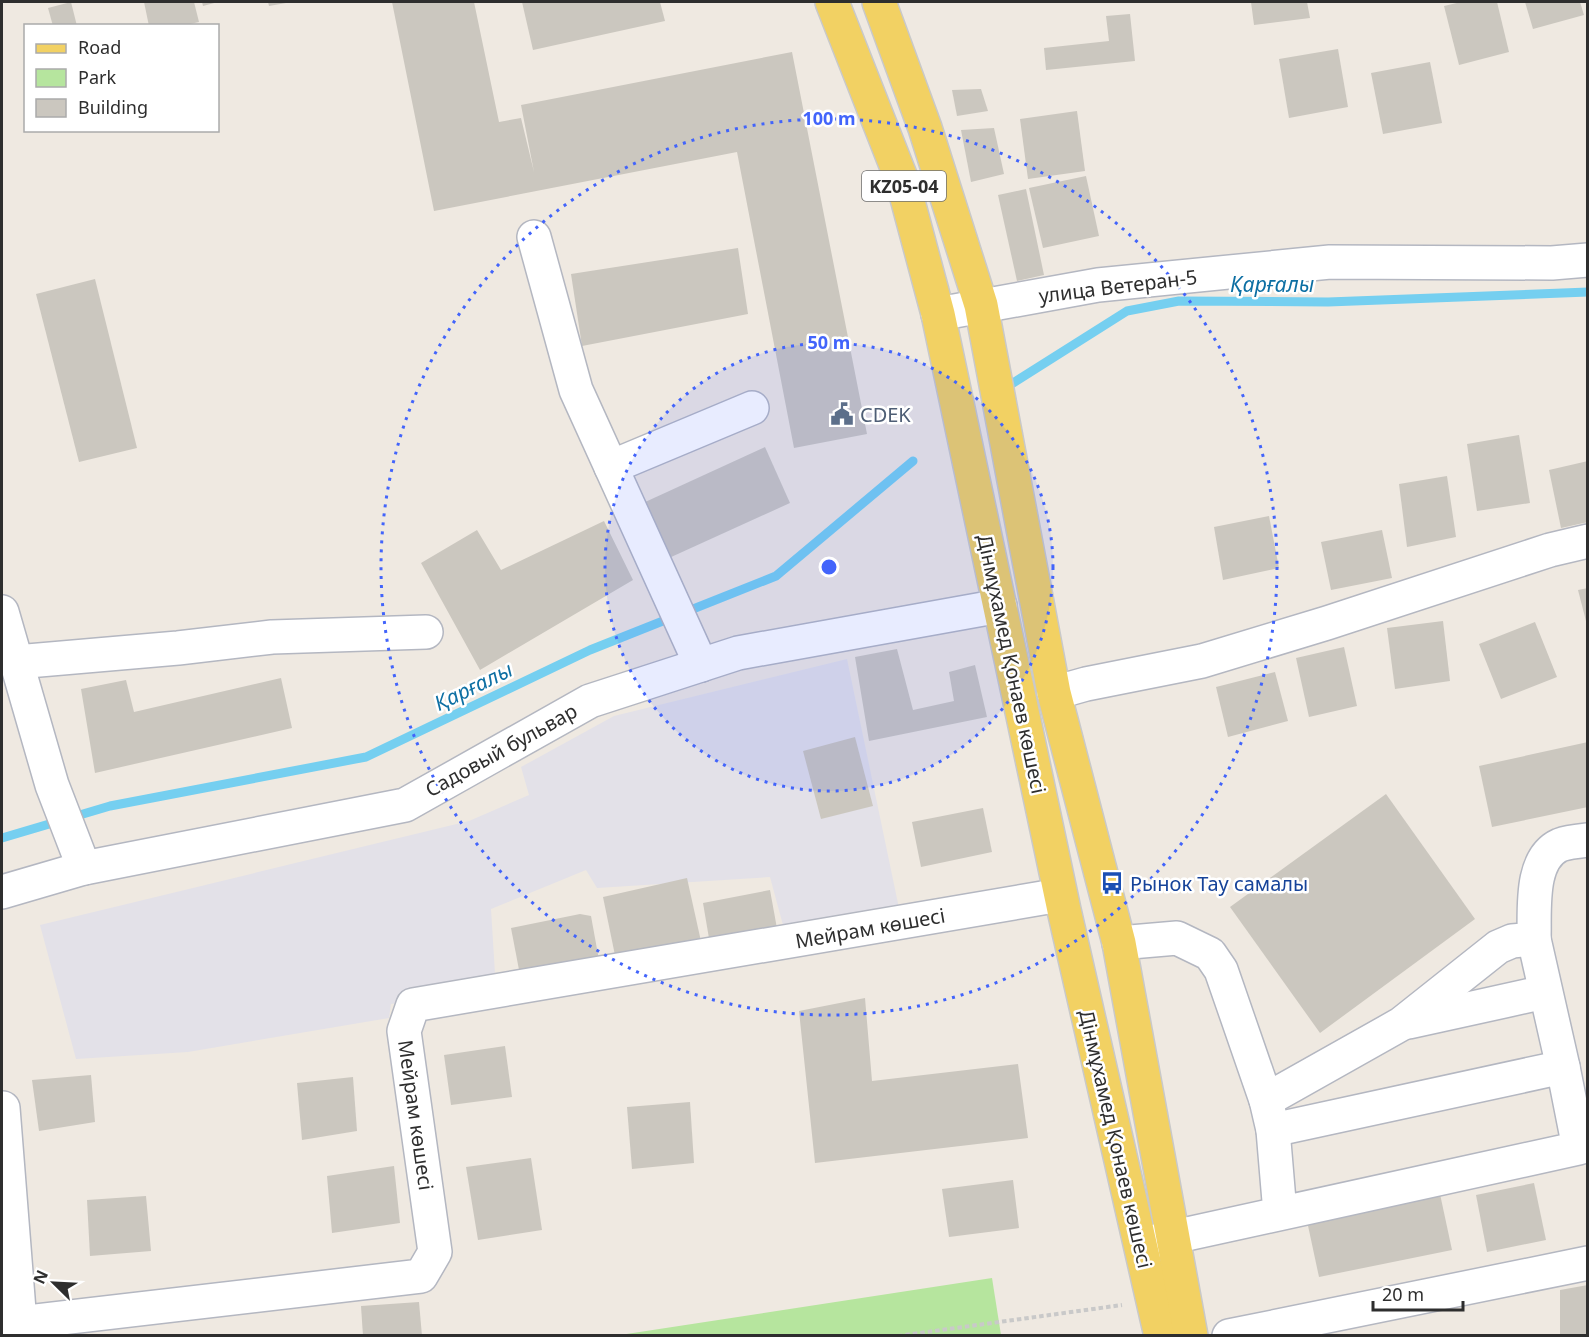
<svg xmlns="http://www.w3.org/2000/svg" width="1589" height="1337" font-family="'Noto Sans',sans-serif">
	<rect width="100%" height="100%" fill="#efe9e1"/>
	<path fill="#e3e1e8" d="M847 659 900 913 787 940 770 877 597 888 586 870 491 909 496 990 391 1004 389 1018 188 1052 76 1059 40 925 469 821 529 795 521 767 614 716Z"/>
	<path fill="#b6e59e" d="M992 1278 1001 1335H620Z"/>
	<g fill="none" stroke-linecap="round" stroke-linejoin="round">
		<g stroke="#75cff0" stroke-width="9">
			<path d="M1002 390 1127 311 1179 301 1328 302 1588 292"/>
			<path d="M2 838 110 806 366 757 590 650 776 576 913 461"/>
		</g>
	</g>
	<g fill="#cbc7bf">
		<path d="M71 2 77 26H53L48 8Z"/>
		<path d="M144 2H194L199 22 181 26H149Z"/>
		<path d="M202 2H218L203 6Z"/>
		<path d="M268 2H286V3L269 6Z"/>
		<path d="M392 2H474L499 122 521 118 534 172 521 105 792 52 867 434 794 448 737 152 434 211Z"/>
		<path d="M522 2H660L665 21 533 50Z"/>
		<path d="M1251 2H1307L1310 18 1254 25Z"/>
		<path d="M1461 2H1497L1509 52 1459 65 1444 6Z"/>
		<path d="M1525 2H1580L1584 15 1533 29Z"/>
		<path d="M1130 14 1135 61 1046 70 1044 48 1109 41 1106 16Z"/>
		<path d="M1338 49 1348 107 1289 118 1279 59Z"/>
		<path d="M1430 62 1442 123 1383 134 1371 73Z"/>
		<path d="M981 89 988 111 957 116 952 90Z"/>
		<path d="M1077 111 1085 171 1028 179 1020 119Z"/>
		<path d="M994 128 1004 174 971 182 961 130Z"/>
		<path d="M1086 176 1099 236 1043 248 1029 188Z"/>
		<path d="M1026 189 1044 275 1017 281 998 195Z"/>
		<path d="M738 248 748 314 582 346 571 274Z"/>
		<path d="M95 279 137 448 79 462 36 294Z"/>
		<path d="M1519 435 1530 503 1477 511 1467 444Z"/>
		<path d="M765 447 790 503 669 558 643 503Z"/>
		<path d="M1588 461V522L1561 528 1549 470Z"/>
		<path d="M1447 476 1456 537 1407 547 1399 484Z"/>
		<path d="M1269 516 1279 568 1223 580 1214 527Z"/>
		<path d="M604 521 633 580 480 670 421 563 477 530 501 570Z"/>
		<path d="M1382 530 1392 578 1331 590 1321 542Z"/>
		<path d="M1588 588V625H1587L1578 590Z"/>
		<path d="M1443 621 1450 681 1395 689 1387 628Z"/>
		<path d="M1535 622 1557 677 1501 699 1479 644Z"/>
		<path d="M1344 647 1357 706 1309 717 1296 658Z"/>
		<path d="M897 649 913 710 954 701 949 672 975 665 987 717 869 741 855 657Z"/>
		<path d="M1275 672 1288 721 1228 737 1216 687Z"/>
		<path d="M281 678 292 728 95 773 81 689 126 680 134 712Z"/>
		<path d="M855 737 873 806 821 819 803 751Z"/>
		<path d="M1588 742V807L1492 827 1479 766Z"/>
		<path d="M1386 794 1475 919 1320 1033 1230 907Z"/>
		<path d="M983 808 992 852 921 867 912 822Z"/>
		<path d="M687 878 702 946 617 965 603 897Z"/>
		<path d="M770 890 780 945 712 956 703 903Z"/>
		<path d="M580 914 591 916 599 960 520 975 511 928Z"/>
		<path d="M865 998 872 1081 1018 1064 1028 1138 815 1163 799 1011Z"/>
		<path d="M505 1046 512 1097 451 1105 444 1055Z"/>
		<path d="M91 1075 95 1122 39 1131 32 1080Z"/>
		<path d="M353 1077 357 1131 302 1140 297 1083Z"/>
		<path d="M690 1102 694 1163 632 1169 627 1107Z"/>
		<path d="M531 1158 542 1230 478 1240 466 1167Z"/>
		<path d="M394 1166 400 1223 332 1233 327 1176Z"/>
		<path d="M1013 1180 1019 1228 949 1237 942 1189Z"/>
		<path d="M1534 1183 1546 1240 1487 1252 1476 1195Z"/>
		<path d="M1440 1194 1452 1250 1319 1277 1307 1221Z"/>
		<path d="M146 1196 151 1251 90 1256 87 1200Z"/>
		<path d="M1588 1285V1336H1560V1290Z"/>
		<path d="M419 1302 422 1336H363L361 1306Z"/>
	</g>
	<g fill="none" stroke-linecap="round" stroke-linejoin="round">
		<g stroke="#b4b7c1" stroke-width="36">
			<g id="minor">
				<path d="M534 237 576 390 701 665"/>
				<path d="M938 314 1098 285 1330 262 1552 263 1588 260"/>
				<path d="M611 467 752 408"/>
				<path d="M2 612 52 785 84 868"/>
				<path d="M16 662 178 648 272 637 426 632"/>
				<path d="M1054 693 1086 684 1202 661 1327 623 1550 550 1588 541"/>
				<path d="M2 892 84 868 405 805 590 701 738 653 1000 606"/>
				<path d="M1534 939C1535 911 1529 859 1560 845 1568 842 1579 841 1588 840"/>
				<path d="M1119 943 1177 938 1210 954 1221 970 1266 1100"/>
				<path d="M1409 1022 1545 992"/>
				<path d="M3 1108 20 1323"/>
				<path d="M1273 1130 1563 1067"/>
				<path d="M1146 1243 1579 1148 1563 1067 1534 939 1512 941 1498 947 1401 1024 1266 1100 1273 1130 1280 1213"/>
				<path d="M2 1325 421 1276 435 1252 404 1031 413 1005 1060 895"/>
				<path d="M1229 1336 1588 1263"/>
			</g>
		</g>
		<g stroke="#c9c9c9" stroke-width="36">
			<g id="major">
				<path d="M832 2 903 183 938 314 1064 910 1161 1336"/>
				<path d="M879 2 925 128 981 305 1054 693 1119 943 1191 1336"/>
			</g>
		</g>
		<path stroke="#c9c9c9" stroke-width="4" stroke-dasharray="4.5 3" stroke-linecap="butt" d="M898 1336 1122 1305"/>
		<use href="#minor" stroke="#fff" stroke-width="33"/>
		<use href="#major" stroke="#f2d163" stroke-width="33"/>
	</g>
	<circle cx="829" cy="567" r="224" fill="#4264fb" fill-opacity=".12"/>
	<g fill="none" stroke="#4264fb" stroke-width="3" stroke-dasharray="3 6">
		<circle cx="829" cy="567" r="224"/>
		<circle cx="829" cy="567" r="448"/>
	</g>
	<defs>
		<g id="civic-bare" transform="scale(1.8)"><path d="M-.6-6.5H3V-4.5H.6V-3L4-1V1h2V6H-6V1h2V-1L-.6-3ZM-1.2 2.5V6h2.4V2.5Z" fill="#5c6f8a" stroke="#fff" stroke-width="2.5" paint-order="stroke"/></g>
		<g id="bus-bare" transform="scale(1.8)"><path d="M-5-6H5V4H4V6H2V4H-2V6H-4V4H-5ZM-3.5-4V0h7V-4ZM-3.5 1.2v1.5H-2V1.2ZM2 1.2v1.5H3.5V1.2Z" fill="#1a4fb4" stroke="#fff" stroke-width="2.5" paint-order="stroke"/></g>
	</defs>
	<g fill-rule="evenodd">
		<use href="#civic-bare" x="842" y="414"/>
		<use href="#bus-bare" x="1112" y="883"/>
	</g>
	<g text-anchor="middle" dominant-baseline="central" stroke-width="5" stroke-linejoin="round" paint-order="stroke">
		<rect fill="#fff" stroke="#6d6d6d" stroke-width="1.5" x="862" y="171" width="84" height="30" rx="4.5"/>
		<g font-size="18" font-weight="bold" fill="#2e2e2e">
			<text x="904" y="186">KZ05-04</text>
		</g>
		<g font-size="20" fill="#2e2e2e" stroke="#fff">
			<text transform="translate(1118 286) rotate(-7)">улица Ветеран-5</text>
			<text transform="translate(1012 664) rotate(78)">Дінмұхамед Қонаев көшесі</text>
			<text transform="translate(501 750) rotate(-29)">Садовый бульвар</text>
			<text transform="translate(870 928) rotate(-10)">Мейрам көшесі</text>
			<text transform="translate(416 1115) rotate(82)">Мейрам көшесі</text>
			<text transform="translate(1116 1139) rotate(77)">Дінмұхамед Қонаев көшесі</text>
		</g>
		<g font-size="20" fill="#4e5e75" stroke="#fff" text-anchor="start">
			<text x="860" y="414">CDEK</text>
		</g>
		<g font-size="20" fill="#164399" stroke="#fff" text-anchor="start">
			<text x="1130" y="883">Рынок Тау самалы</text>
		</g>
		<g font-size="21" font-style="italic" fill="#0d6fa3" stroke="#fff">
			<text x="1272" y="284">Қарғалы</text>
			<text transform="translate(473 686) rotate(-26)">Қарғалы</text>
		</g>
	</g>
	<circle cx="829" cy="567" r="9" fill="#4264fb" stroke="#fff" stroke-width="3"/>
	<g font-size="18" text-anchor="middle" font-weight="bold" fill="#4264fb" stroke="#fff" stroke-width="5" stroke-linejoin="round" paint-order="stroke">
		<text x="829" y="125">100 m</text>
		<text x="829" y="349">50 m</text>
	</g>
	<rect width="1589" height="1337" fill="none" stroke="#2e2e2e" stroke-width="6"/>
	<rect x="24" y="24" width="195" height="108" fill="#ffffff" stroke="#ababab" stroke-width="1.5"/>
	<rect x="36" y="44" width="30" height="9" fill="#f2d163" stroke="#ababab" stroke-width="1.5"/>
	<text x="78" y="54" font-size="18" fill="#2e2e2e">Road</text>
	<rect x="36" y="69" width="30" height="18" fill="#b6e59e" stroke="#ababab" stroke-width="1.5"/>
	<text x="78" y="84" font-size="18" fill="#2e2e2e">Park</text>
	<rect x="36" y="99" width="30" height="18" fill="#cbc7bf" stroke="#ababab" stroke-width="1.5"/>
	<text x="78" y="114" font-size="18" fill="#2e2e2e">Building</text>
	<g transform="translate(54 1283) rotate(294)" stroke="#ffffff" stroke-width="4.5" paint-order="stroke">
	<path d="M0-4.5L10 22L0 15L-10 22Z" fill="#2e2e2e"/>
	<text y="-9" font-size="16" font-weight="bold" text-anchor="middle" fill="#2e2e2e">N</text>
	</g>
	<path d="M1373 1301v9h90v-9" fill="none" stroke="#2e2e2e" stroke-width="3"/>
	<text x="1382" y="1301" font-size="18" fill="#2e2e2e" stroke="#ffffff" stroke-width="4.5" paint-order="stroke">20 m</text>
</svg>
